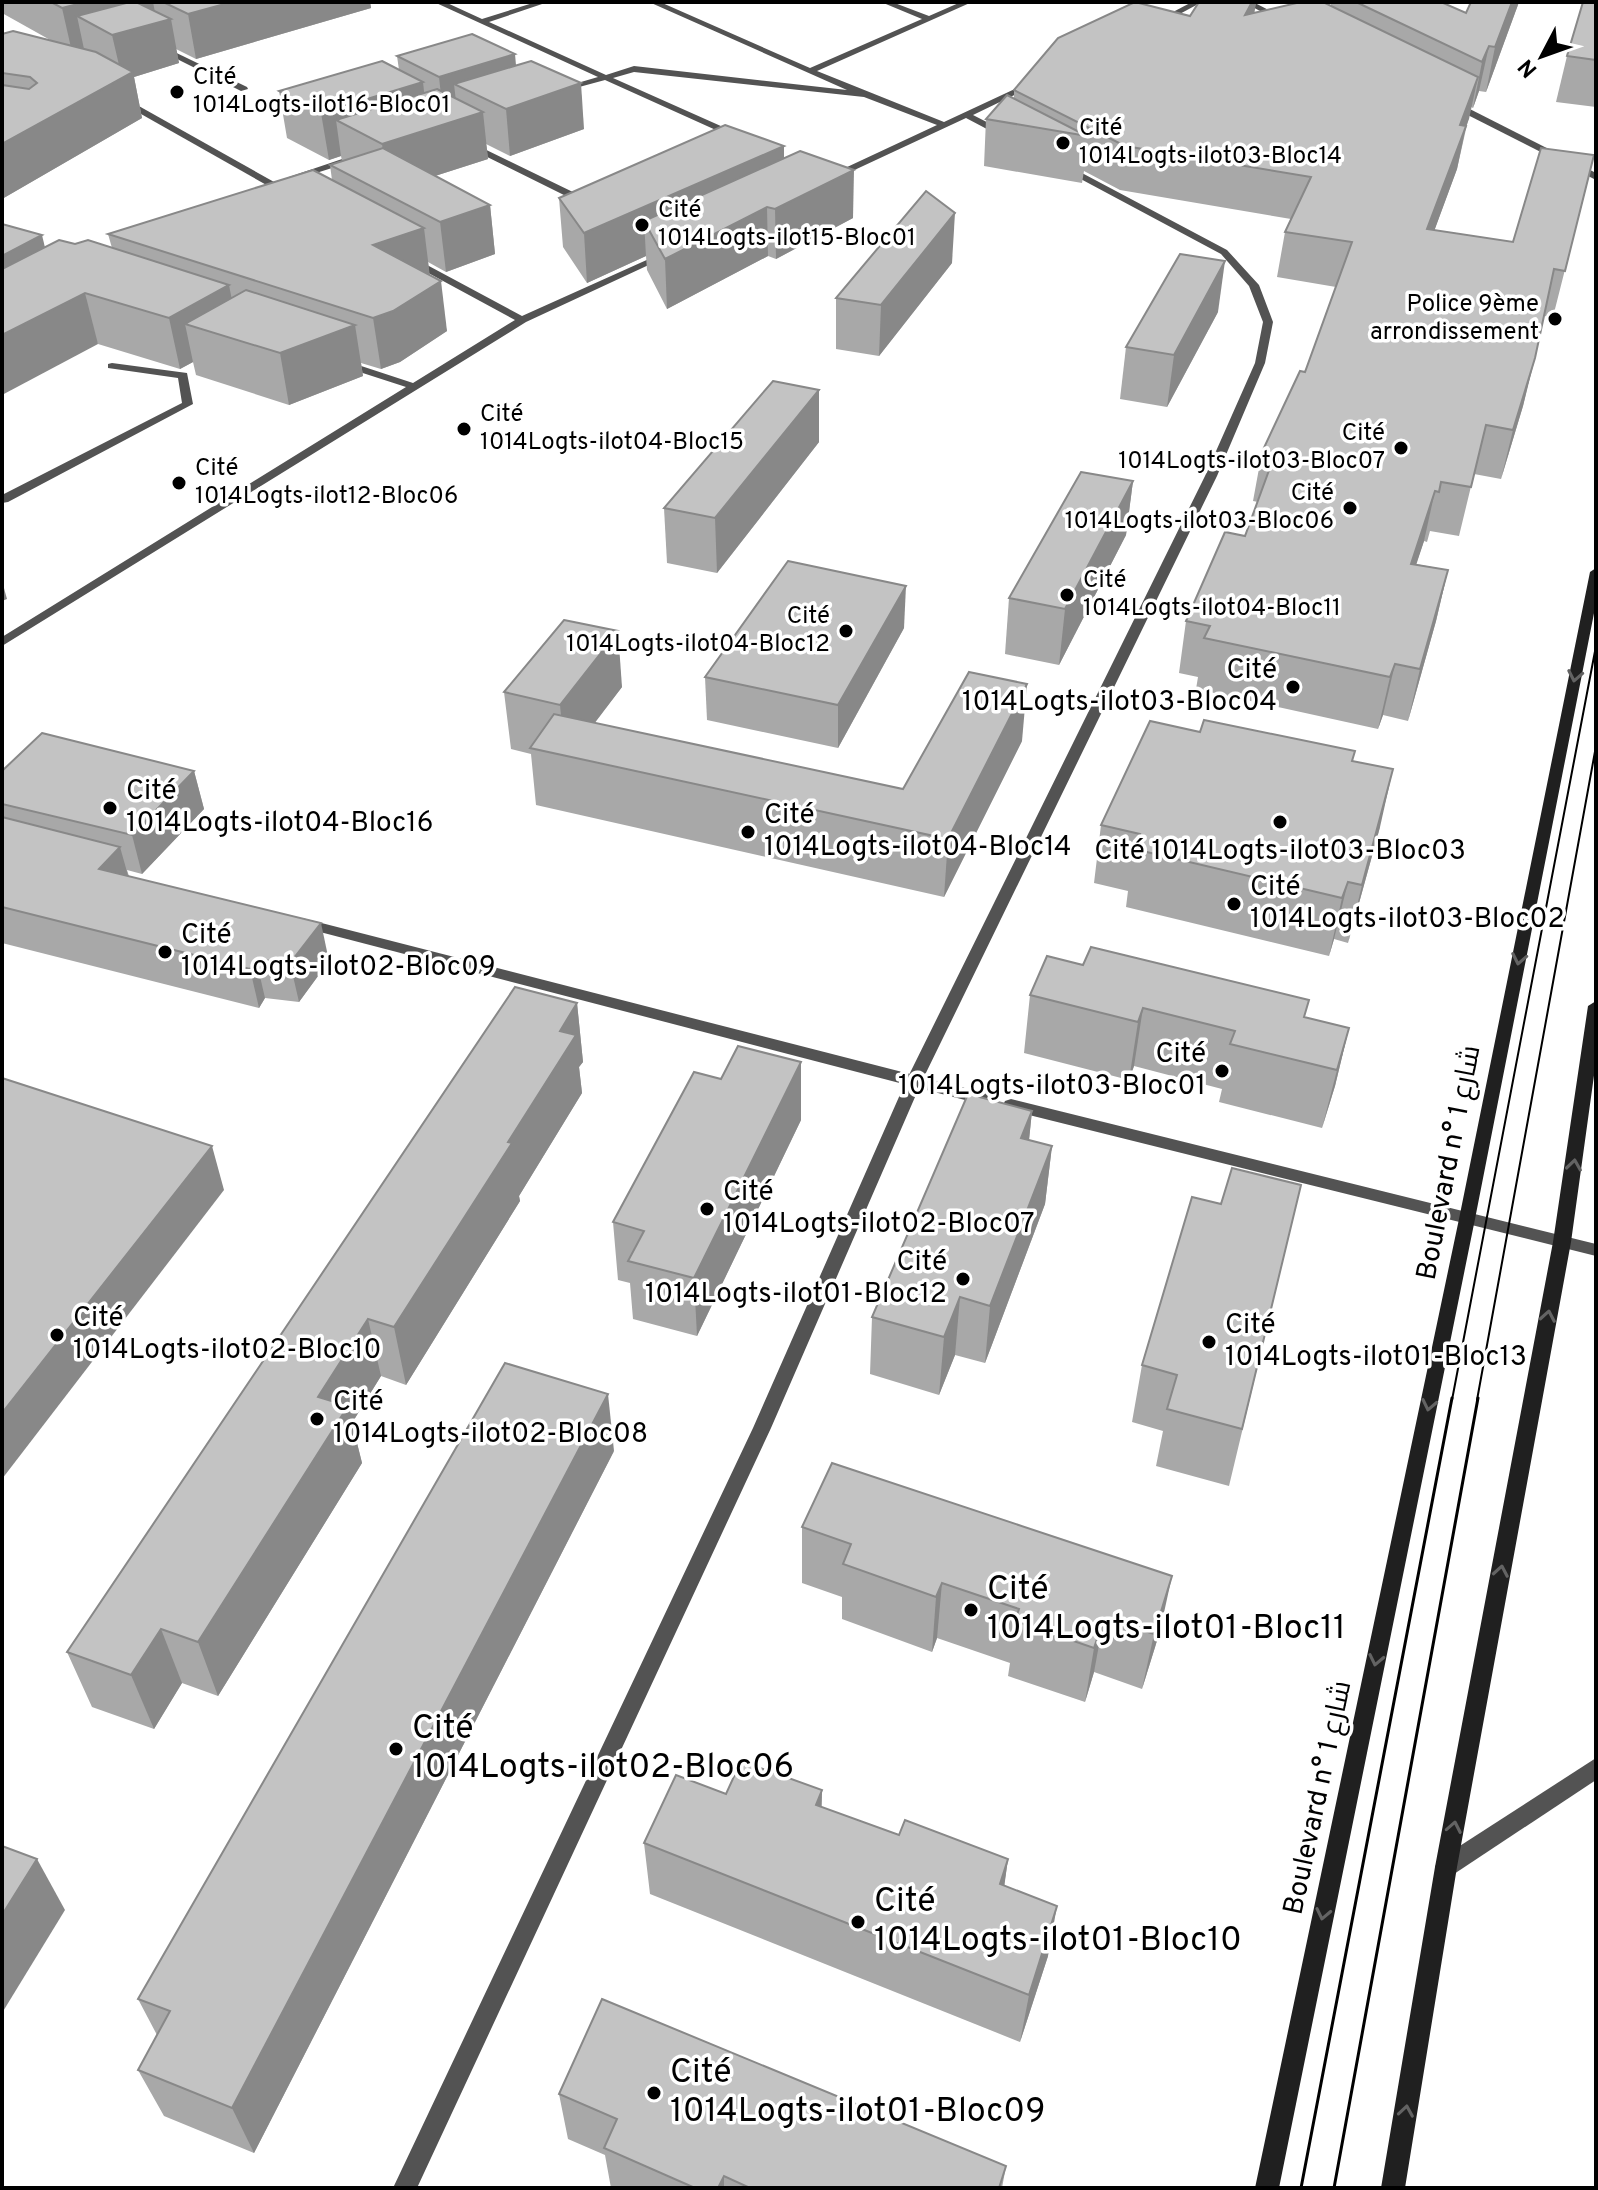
<svg xmlns="http://www.w3.org/2000/svg" width="1598" height="2190" font-family="Overpass,Cairo,sans-serif">
	<rect width="100%" height="100%" fill="#fff"/>
	<g fill="none" stroke-linecap="round" stroke-linejoin="round">
		<g fill="#535353" fill-rule="evenodd">
			<path d="M434 2H445L482 19 536 2H548L489 22 606 75 634 66 847 90 649 2H660L810 68 922 19 881 2H892L929 16 961 2H972L817 71 944 122 1030 82 1037 84 973 115 1008 133V137H1002L966 118 833 180 828 177 830 175 937 125 864 97 634 72 613 78 741 135V139L738 140 605 80 557 93V89L598 77Z"/>
			<path d="M1192 2H1202L1161 24 1154 22Z"/>
			<path d="M160 45 247 87 248 89 241 91 157 49Z"/>
			<path d="M121 96 292 192 294 194 286 196 118 101 117 99Z"/>
			<path d="M470 142 577 194 592 198 587 201 572 199 467 147 465 145Z"/>
			<path d="M348 157 353 160 351 162 294 180 289 177Z"/>
			<path d="M1065 164 1227 250 1259 285 1273 322 1265 363 1217 476 922 1081 771 1428 417 2188H393L753 1428 906 1081 1205 476 1255 363 1263 322 1249 286 1221 254 1062 169 1060 167Z"/>
			<path d="M660 254 668 256 526 322 2 646V637L406 387 338 365V361H346L413 383 515 320 408 262V258H414L522 316Z"/>
			<path d="M112 363 187 373 193 404 8 502 2 503V495L182 403 178 378 108 368V364Z"/>
			<path d="M1596 1758V1780L1454 1874 1446 1877 1438 1874 1435 1867 1438 1860Z"/>
		</g>
		<g fill="#535353" fill-rule="evenodd">
			<path d="M1243 2H1253L1286 19 1279 21Z"/>
			<path d="M1450 102H1456L1596 173V180L1450 106Z"/>
			<path d="M302 918 988 1094 996 1100 988 1106 297 926 295 923Z"/>
			<path d="M1011 1099 1596 1244V1256L1005 1109 1003 1105 1005 1101Z"/>
		</g>
		<g fill="#202020" fill-rule="evenodd">
			<path d="M1596 568V603L1475 1219 1279 2188H1255L1459 1219 1590 572Z"/>
			<path d="M1596 1001V1061L1571 1242 1457 1867 1405 2188H1381L1435 1867 1553 1242 1588 1006Z"/>
		</g>
		<g stroke="#000" stroke-width="2">
			<path d="M1452 1400 1596 646"/>
			<path d="M1477 1400 1596 746"/>
		</g>
		<g stroke="#000" stroke-width="3">
			<path d="M1301 2188 1452 1398"/>
			<path d="M1334 2188 1478 1398"/>
		</g>
	</g>
	<g fill="#a8a8a8">
		<path d="M2 2H370L371 8 196 59 176 49 179 63 134 77 142 118 2 199V34L52 41 2 13Z"/>
		<path d="M1199 2H1256L1254 13 1331 6V2H1441L1466 13 1519 2 1486 92 1479 91 1473 108 1471 107 1457 169 1434 231 1513 242 1594 155 1553 317 1544 316 1523 406 1501 479 1474 474 1459 536 1430 531 1427 542 1424 541 1416 564 1448 570 1436 621 1408 721 1383 715 1378 729 1196 689 1198 677 1179 673 1186 621 1245 536 1258 502 1253 501 1262 452 1305 372 1336 287 1277 277 1285 232 1291 219 1120 190 1084 171 1082 183 984 166 986 119 1014 98V90L1190 16Z"/>
		<path d="M1596 2V107L1556 102 1567 56Z"/>
		<path d="M397 56 516 65 584 129 510 156 486 144 488 159 435 176 490 205 495 254 446 272 428 262 429 275 447 331 400 362 381 369 361 363 363 376 289 405 196 375 193 362 180 369 98 344 45 248 75 244 112 248 108 234 332 180 330 165 342 161 341 156 329 160 287 138 279 91 399 70Z"/>
		<path d="M784 159 853 218 776 259 768 256 667 309 647 270 646 256 587 283 563 247 559 198Z"/>
		<path d="M952 263 879 356 836 349V298Z"/>
		<path d="M1218 312 1167 407 1120 399 1126 347Z"/>
		<path d="M819 390V442L717 573 667 563 664 508Z"/>
		<path d="M1133 481 1126 535 1059 665 1005 654 1009 598Z"/>
		<path d="M904 628 838 748 707 720 705 677Z"/>
		<path d="M622 687 594 723 903 789 1022 741 944 897 536 805 531 754 511 749 504 692Z"/>
		<path d="M1353 761 1380 827 1348 943 1334 939 1329 956 1126 907 1128 891 1094 883 1101 825Z"/>
		<path d="M2 771H194L204 809 142 874 127 870 129 876 329 961 299 1002 265 998 259 1008 2 943Z"/>
		<path d="M1030 995 1305 1017 1349 1028 1335 1086 1322 1128 1219 1102 1222 1089 1134 1066 1129 1080 1024 1053Z"/>
		<path d="M577 1003 583 1062 579 1067 582 1093 519 1196 520 1201 406 1385 381 1376 352 1423 362 1463 218 1696 182 1683 154 1729 92 1707 67 1652Z"/>
		<path d="M801 1062V1120L697 1336 633 1319 630 1283 618 1280 613 1222 721 1079Z"/>
		<path d="M1032 1111 1029 1140 1052 1146 1045 1204 985 1363 955 1355 939 1395 870 1374 872 1317Z"/>
		<path d="M1301 1185 1229 1486 1156 1466 1163 1431 1132 1422 1142 1365 1221 1204Z"/>
		<path d="M614 1451 254 2153 164 2116 138 2070 157 2035 138 1999Z"/>
		<path d="M802 1527 1160 1631 1142 1689 1094 1672 1085 1702 1008 1676 1010 1663 937 1638 932 1652 842 1619V1597L802 1583Z"/>
		<path d="M822 1790 821 1807 899 1835 1008 1859 1004 1886 1048 1956 1020 2042 650 1894 644 1843 726 1794Z"/>
		<path d="M559 2094 1006 2166 1002 2188H611L605 2155 568 2139Z"/>
	</g>
	<g fill="#888">
		<path d="M86 2H153L157 23 171 19 179 63 134 77 142 118 2 199V144L122 78 112 35 77 16 84 49 72 52 62 8Z"/>
		<path d="M224 2H370L371 8 196 59 188 14Z"/>
		<path d="M1252 2H1256L1251 34 1245 15Z"/>
		<path d="M1512 2H1519L1486 92 1495 47Z"/>
		<path d="M1489 46 1479 91 1473 108 1482 62Z"/>
		<path d="M515 54 519 99 454 84 458 119 444 123 439 77Z"/>
		<path d="M1478 77 1469 119 1464 132 1466 126 1457 169 1418 275 1427 229 1460 125Z"/>
		<path d="M423 82 428 128 336 120 341 156 329 160 321 113Z"/>
		<path d="M581 83 584 129 510 156 506 109Z"/>
		<path d="M483 112 488 159 388 191 382 144Z"/>
		<path d="M784 146V193L644 221 646 256 587 283 584 233Z"/>
		<path d="M854 170 853 218 776 259 775 209Z"/>
		<path d="M490 205 495 254 446 272 440 222Z"/>
		<path d="M767 207 768 256 667 309 665 259Z"/>
		<path d="M955 213 952 263 879 356 881 305Z"/>
		<path d="M424 228 430 277 373 245Z"/>
		<path d="M42 235 54 285 2 314V256Z"/>
		<path d="M1225 261 1218 312 1167 407 1174 355Z"/>
		<path d="M441 281 447 331 400 362 381 369 373 318Z"/>
		<path d="M229 285 239 336 185 324 193 362 180 369 169 318Z"/>
		<path d="M85 293 98 344 2 395V335Z"/>
		<path d="M355 325 363 376 289 405 280 353Z"/>
		<path d="M1535 358 1523 406 1501 479 1513 430Z"/>
		<path d="M819 390V442L717 573 715 518Z"/>
		<path d="M1133 481 1126 535 1059 665 1065 609Z"/>
		<path d="M1435 491 1424 541 1400 614 1411 564Z"/>
		<path d="M1448 570 1436 621 1408 721 1420 669Z"/>
		<path d="M2 581 7 599 2 601Z"/>
		<path d="M906 586 904 628 838 748V705Z"/>
		<path d="M618 631 622 687 569 757 565 756 560 705Z"/>
		<path d="M1395 664 1383 715 1378 729 1390 677Z"/>
		<path d="M1027 684 1022 741 944 897 948 839Z"/>
		<path d="M1393 769 1380 827 1348 943 1362 885Z"/>
		<path d="M194 771 204 809 142 874 132 835Z"/>
		<path d="M120 847 131 886 99 869Z"/>
		<path d="M1348 882 1334 939 1329 956 1342 898Z"/>
		<path d="M321 923 329 961 299 1002 290 963Z"/>
		<path d="M256 959 265 998 259 1008 250 969Z"/>
		<path d="M577 1003 583 1062 579 1067 582 1093 519 1196 520 1201 406 1385 394 1327 560 1031Z"/>
		<path d="M1143 1008 1134 1066 1129 1080 1138 1022Z"/>
		<path d="M1349 1028 1335 1086 1322 1128 1337 1070Z"/>
		<path d="M801 1062V1120L697 1336 694 1278Z"/>
		<path d="M1032 1111 1026 1169 1021 1138Z"/>
		<path d="M212 1146 224 1190 2 1479V1413Z"/>
		<path d="M1052 1146 1045 1204 985 1363 990 1306Z"/>
		<path d="M960 1297 955 1355 939 1395 944 1337Z"/>
		<path d="M368 1319 381 1376 352 1423 362 1463 218 1696 198 1642 318 1397Z"/>
		<path d="M608 1394 614 1451 254 2153 232 2108Z"/>
		<path d="M1172 1576 1160 1631 1142 1689 1154 1634Z"/>
		<path d="M942 1583 937 1638 932 1652 936 1597Z"/>
		<path d="M1104 1618 1094 1672 1085 1702 1094 1648Z"/>
		<path d="M161 1629 182 1683 154 1729 131 1675Z"/>
		<path d="M822 1790 821 1842 816 1805Z"/>
		<path d="M37 1859 65 1910 2 2013V1915Z"/>
		<path d="M1008 1859 1001 1910 1000 1884Z"/>
		<path d="M1057 1906 1048 1956 1020 2042 1029 1995Z"/>
		<path d="M724 2176V2188H718Z"/>
	</g>
	<g fill="#c3c3c3" stroke="#888" stroke-width="2">
		<path d="M51 2H86L62 8Z"/>
		<path d="M130 2H136L171 19 112 35 77 16Z"/>
		<path d="M163 2H232L188 14Z"/>
		<path d="M1135 2 1190 16 1199 2H1252L1245 15 1301 2H1323L1478 77 1460 125 1466 126 1427 229 1513 242 1541 148 1594 155 1565 271 1554 269 1535 358 1513 430 1486 425 1471 487 1441 482 1439 492 1435 491 1411 564 1448 570 1420 669 1395 664 1390 677 1204 638 1210 626 1186 621 1225 532 1245 536 1275 454 1262 452 1300 371 1305 372 1352 242 1285 232 1311 177 1125 146 1014 90 1058 38Z"/>
		<path d="M1356 2H1441L1466 13 1471 2H1512L1495 47 1489 46 1482 62Z"/>
		<path d="M1583 2H1596V60L1567 56Z"/>
		<path d="M13 31 96 52 133 72 2 144V85L29 89 37 83 30 77 2 73V34Z"/>
		<path d="M472 34 515 54 439 77 397 56Z"/>
		<path d="M382 61 423 82 321 113 279 91Z"/>
		<path d="M531 61 581 83 506 109 454 84Z"/>
		<path d="M437 89 483 112 382 144 336 120Z"/>
		<path d="M1007 95 1087 136 986 119Z"/>
		<path d="M725 125 784 146 584 233 559 198Z"/>
		<path d="M383 148 490 205 440 222 330 165Z"/>
		<path d="M800 151 854 170 775 209 767 207 665 259 644 221Z"/>
		<path d="M313 170 424 228 373 245 441 281 393 311 373 318 108 234Z"/>
		<path d="M926 191 955 213 881 305 836 298Z"/>
		<path d="M2 224 42 235 2 256Z"/>
		<path d="M59 240 75 244 88 240 229 285 169 318 85 293 2 335V269Z"/>
		<path d="M1180 254 1225 261 1174 355 1126 347Z"/>
		<path d="M246 290 355 325 280 353 185 324Z"/>
		<path d="M773 381 819 390 715 518 664 508Z"/>
		<path d="M1081 472 1133 481 1065 609 1009 598Z"/>
		<path d="M788 561 906 586 838 705 705 677Z"/>
		<path d="M564 620 618 631 560 705 504 692Z"/>
		<path d="M969 672 1027 684 948 839 530 748 554 714 903 789Z"/>
		<path d="M1204 720 1355 751 1352 761 1393 769 1362 885 1348 882 1342 898 1134 849 1140 834 1101 825 1150 721 1200 732Z"/>
		<path d="M42 733 194 771 132 835 2 804V771Z"/>
		<path d="M2 817 120 847 99 869 321 923 290 963 256 959 250 969 2 907Z"/>
		<path d="M1091 947 1309 1000 1304 1017 1349 1028 1337 1070 1230 1044 1235 1031 1143 1008 1138 1022 1030 995 1047 956 1083 965Z"/>
		<path d="M515 987 577 1003 560 1031 576 1035 508 1142 512 1143 394 1327 368 1319 318 1397 348 1406 198 1642 161 1629 131 1675 67 1652Z"/>
		<path d="M738 1046 801 1062 694 1278 628 1261 644 1231 613 1222 694 1072 721 1079Z"/>
		<path d="M2 1078 212 1146 2 1413Z"/>
		<path d="M968 1094 1032 1111 1021 1138 1052 1146 990 1306 960 1297 944 1337 872 1317Z"/>
		<path d="M1232 1168 1301 1185 1242 1429 1167 1409 1177 1375 1142 1365 1192 1197 1221 1204Z"/>
		<path d="M505 1363 608 1394 232 2108 138 2070 170 2011 138 1999Z"/>
		<path d="M832 1463 1172 1576 1154 1634 1104 1618 1094 1648 1015 1621 1019 1609 942 1583 936 1597 843 1564 851 1544 802 1527Z"/>
		<path d="M741 1761 822 1790 816 1805 899 1835 905 1820 1008 1859 1000 1884 1057 1906 1029 1995 644 1843 676 1775 726 1794Z"/>
		<path d="M2 1846 37 1859 2 1915Z"/>
		<path d="M602 1999 1006 2166 999 2188H750L724 2176 718 2188H695L604 2148 617 2119 559 2094Z"/>
	</g>
	<defs><path id="oneway-chevron" d="M-2-3.5L2.5 0L-2 3.5" fill="none" stroke-width="1.6" stroke-linecap="round" stroke-linejoin="round" transform="scale(2)"/></defs>
	<g stroke="#636363">
		<use href="#oneway-chevron" transform="translate(1575 676) rotate(101)"/>
		<use href="#oneway-chevron" transform="translate(1519 959) rotate(101)"/>
		<use href="#oneway-chevron" transform="translate(1574 1165) rotate(-82)"/>
		<use href="#oneway-chevron" transform="translate(1548 1316) rotate(-80)"/>
		<use href="#oneway-chevron" transform="translate(1429 1405) rotate(102)"/>
		<use href="#oneway-chevron" transform="translate(1501 1571) rotate(-80)"/>
		<use href="#oneway-chevron" transform="translate(1376 1660) rotate(102)"/>
		<use href="#oneway-chevron" transform="translate(1454 1827) rotate(-79)"/>
		<use href="#oneway-chevron" transform="translate(1323 1914) rotate(102)"/>
		<use href="#oneway-chevron" transform="translate(1406 2111) rotate(-81)"/>
	</g>
	<g fill="#000" stroke="#fff" stroke-width="3">
		<circle cx="177" cy="92" r="8"/>
		<circle cx="1063" cy="143" r="8"/>
		<circle cx="642" cy="225" r="8"/>
		<circle cx="1555" cy="319" r="8"/>
		<circle cx="464" cy="429" r="8"/>
		<circle cx="1401" cy="448" r="8"/>
		<circle cx="179" cy="483" r="8"/>
		<circle cx="1350" cy="508" r="8"/>
		<circle cx="1067" cy="595" r="8"/>
		<circle cx="846" cy="631" r="8"/>
		<circle cx="1293" cy="687" r="8"/>
		<circle cx="110" cy="808" r="8"/>
		<circle cx="1280" cy="822" r="8"/>
		<circle cx="748" cy="832" r="8"/>
		<circle cx="1234" cy="904" r="8"/>
		<circle cx="165" cy="952" r="8"/>
		<circle cx="1222" cy="1071" r="8"/>
		<circle cx="707" cy="1209" r="8"/>
		<circle cx="963" cy="1279" r="8"/>
		<circle cx="57" cy="1335" r="8"/>
		<circle cx="1209" cy="1342" r="8"/>
		<circle cx="317" cy="1419" r="8"/>
		<circle cx="971" cy="1610" r="8"/>
		<circle cx="396" cy="1749" r="8"/>
		<circle cx="858" cy="1922" r="8"/>
		<circle cx="654" cy="2093" r="8"/>
	</g>
	<g text-anchor="middle" dominant-baseline="central" stroke-width="7" stroke-linejoin="round" paint-order="stroke">
		<g font-size="24" fill="#000" stroke="#fff" text-anchor="start">
			<text x="193" y="78">Cité<tspan x="193" dy="28">1014Logts-ilot16-Bloc01</tspan></text>
			<text x="1079" y="129">Cité<tspan x="1079" dy="28">1014Logts-ilot03-Bloc14</tspan></text>
			<text x="658" y="211">Cité<tspan x="658" dy="28">1014Logts-ilot15-Bloc01</tspan></text>
			<text x="1539" y="305" text-anchor="end">Police 9ème<tspan x="1539" dy="28">arrondissement</tspan></text>
			<text x="480" y="415">Cité<tspan x="480" dy="28">1014Logts-ilot04-Bloc15</tspan></text>
			<text x="1385" y="434" text-anchor="end">Cité<tspan x="1385" dy="28">1014Logts-ilot03-Bloc07</tspan></text>
			<text x="195" y="469">Cité<tspan x="195" dy="28">1014Logts-ilot12-Bloc06</tspan></text>
			<text x="1334" y="494" text-anchor="end">Cité<tspan x="1334" dy="28">1014Logts-ilot03-Bloc06</tspan></text>
			<text x="1083" y="581">Cité<tspan x="1083" dy="28">1014Logts-ilot04-Bloc11</tspan></text>
			<text x="830" y="617" text-anchor="end">Cité<tspan x="830" dy="28">1014Logts-ilot04-Bloc12</tspan></text>
		</g>
		<g font-size="28" fill="#000" stroke="#fff" text-anchor="start">
			<text x="1277" y="671" text-anchor="end">Cité<tspan x="1277" dy="32">1014Logts-ilot03-Bloc04</tspan></text>
			<text x="126" y="792">Cité<tspan x="126" dy="32">1014Logts-ilot04-Bloc16</tspan></text>
			<text x="764" y="816">Cité<tspan x="764" dy="32">1014Logts-ilot04-Bloc14</tspan></text>
			<text x="1280" y="852" text-anchor="middle">Cité 1014Logts-ilot03-Bloc03</text>
			<text x="1250" y="888">Cité<tspan x="1250" dy="32">1014Logts-ilot03-Bloc02</tspan></text>
			<text x="181" y="936">Cité<tspan x="181" dy="32">1014Logts-ilot02-Bloc09</tspan></text>
			<text x="1206" y="1055" text-anchor="end">Cité<tspan x="1206" dy="32">1014Logts-ilot03-Bloc01</tspan></text>
			<text x="723" y="1193">Cité<tspan x="723" dy="32">1014Logts-ilot02-Bloc07</tspan></text>
			<text x="947" y="1263" text-anchor="end">Cité<tspan x="947" dy="32">1014Logts-ilot01-Bloc12</tspan></text>
			<text x="73" y="1319">Cité<tspan x="73" dy="32">1014Logts-ilot02-Bloc10</tspan></text>
			<text x="1225" y="1326">Cité<tspan x="1225" dy="32">1014Logts-ilot01-Bloc13</tspan></text>
			<text x="333" y="1403">Cité<tspan x="333" dy="32">1014Logts-ilot02-Bloc08</tspan></text>
		</g>
		<g font-size="28" fill="#000" stroke="#fff">
			<text transform="translate(1450 1163) rotate(-79)">Boulevard n° شارع 1</text>
			<text transform="translate(1319 1798) rotate(-78)">Boulevard n° شارع 1</text>
		</g>
		<g font-size="34" fill="#000" stroke="#fff" text-anchor="start">
			<text x="987" y="1590">Cité<tspan x="987" dy="39">1014Logts-ilot01-Bloc11</tspan></text>
			<text x="412" y="1729">Cité<tspan x="412" dy="39">1014Logts-ilot02-Bloc06</tspan></text>
			<text x="874" y="1902">Cité<tspan x="874" dy="39">1014Logts-ilot01-Bloc10</tspan></text>
			<text x="670" y="2073">Cité<tspan x="670" dy="39">1014Logts-ilot01-Bloc09</tspan></text>
		</g>
	</g>
	<rect width="1598" height="2190" fill="none" stroke="#000000" stroke-width="8"/>
	<g transform="translate(1542 56) rotate(229)" stroke="#ffffff" stroke-width="6" paint-order="stroke">
	<path d="M0-6L14 30L0 20L-14 30Z" fill="#000000"/>
	<text y="-12" font-size="22" font-weight="bold" text-anchor="middle" fill="#000000">N</text>
	</g>
</svg>
